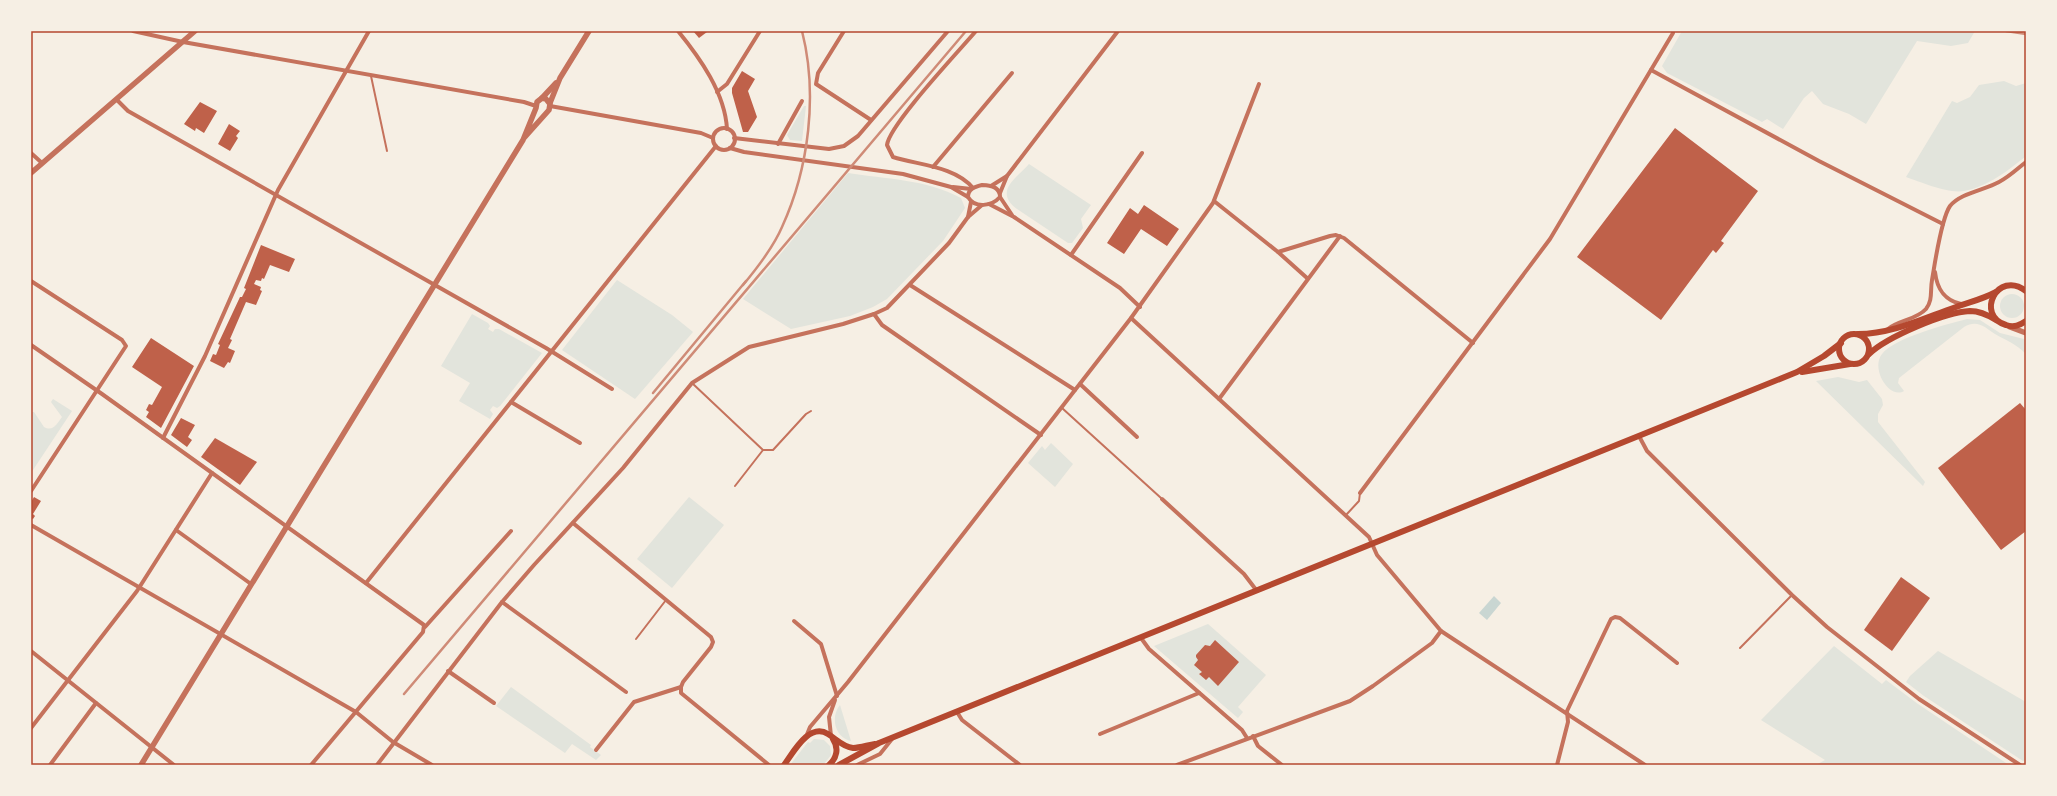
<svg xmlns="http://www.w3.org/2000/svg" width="2057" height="796" font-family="Manrope,sans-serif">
	<rect width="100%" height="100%" fill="#f6efe4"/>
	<g fill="#e2e4dc">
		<path d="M1682 31H1975L1968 43 1951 46 1917 41 1866 124 1849 114 1823 104 1812 91 1804 98 1783 129 1767 119 1762 122 1667 73 1662 66Z"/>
		<path d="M2004 81 2016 86 2026 83V156C2009 170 1987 187 1964 191 1948 194 1921 182 1906 177L1952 101 1957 103 1970 97 1979 85Z"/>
		<path d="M804 106H806L802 141 790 140 787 135Z"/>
		<path d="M1029 164 1091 205 1081 219 1083 228 1072 243H1068L1017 209C993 191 1017 178 1029 164Z"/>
		<path d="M848 173C885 179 926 179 961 198L965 208 943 241 887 299 873 307 850 316 791 329 743 299Z"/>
		<path d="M617 280 672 315 693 332 635 399 562 350Z"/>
		<circle cx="2012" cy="306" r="12"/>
		<path d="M472 314 488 323 490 326 488 329 493 332 495 329H499L542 353 500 406 497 408 493 406 490 410 493 414 490 419 459 401 470 383 441 366Z"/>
		<path d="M1967 319 1980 320 2000 333 2024 339 2026 341V354C2015 343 2007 341 1995 334 1985 327 1977 319 1964 327L1899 378 1898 383 1904 391C1890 400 1870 369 1882 354 1896 337 1945 325 1967 319Z"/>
		<path d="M1838 377 1859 382 1867 380 1882 399 1883 405 1878 414V422L1925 482 1923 486 1816 381Z"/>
		<path d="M53 399 72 411 31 473V412H34L44 427C53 432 57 424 62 417L51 402Z"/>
		<path d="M1051 443 1073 464 1055 487 1028 463 1042 446 1045 450Z"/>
		<path d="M689 497 724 525 672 588 637 559Z"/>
		<path d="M1208 624 1266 675 1238 707 1243 712 1238 718 1154 646Z"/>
		<path d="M1834 646 1882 684 1886 680 1918 704 2009 765H1816L1825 760 1761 720Z"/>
		<path d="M1938 651 2026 702V760L2023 761 1924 696 1906 682 1910 676Z"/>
		<path d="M511 687 591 745 590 747 601 755 596 760 572 744 565 753 496 706Z"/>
		<path d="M840 705 851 741C835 738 830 717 840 705Z"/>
		<path d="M814 739 824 740 830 746 831 755 824 764 790 765 808 742 810 743Z"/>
	</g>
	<path fill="#c9d6d2" d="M1494 596 1501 603 1487 620 1479 613Z"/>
	<g fill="#bf614a">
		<path d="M693 31H706L707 32 699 38Z"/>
		<path d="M742 71 755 79 748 91 757 117 748 132H743L732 93V88Z"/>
		<path d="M200 102 217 111 204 133 196 128 195 131 184 124Z"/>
		<path d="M229 124 240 131 236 136 238 138 230 151 218 144Z"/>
		<path d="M1675 128 1758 191 1721 241 1724 243 1716 253 1713 250 1661 320 1577 257Z"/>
		<path d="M1144 205 1179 229 1167 246 1141 229 1124 254 1107 243 1130 208 1138 214Z"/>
		<path d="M261 245 295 259 289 272 270 265 264 279 262 278 261 281 256 280 254 284 261 287 260 290 262 291 256 305 246 302 230 339 232 340 228 348 235 351 230 363 228 362 224 368 210 361 213 354 216 355 220 345 218 344 240 297H242L246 289 244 288Z"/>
		<path d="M151 338 194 366 161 428 146 417 149 412 146 410 149 404 152 405 162 387 132 367Z"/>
		<path d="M2020 403 2026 410V531L2001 550 1938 468Z"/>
		<path d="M181 418 195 425 188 437 192 440 187 447 171 435Z"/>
		<path d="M215 438 257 462 240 485 201 457Z"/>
		<path d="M34 497 41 501 33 514 35 516 33 519 31 518V502Z"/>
		<path d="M1901 577 1930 598 1892 651 1864 630Z"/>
		<path d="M1215 640 1239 662 1218 686 1209 677 1206 680 1199 674 1202 672 1194 665 1198 660 1196 657V655L1205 645 1210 646Z"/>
	</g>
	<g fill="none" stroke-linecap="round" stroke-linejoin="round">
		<g stroke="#c5725c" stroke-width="2">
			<path d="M371 76 387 151"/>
			<path d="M692 383 763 450 735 486"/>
			<path d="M1062 408 1161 498"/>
			<path d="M763 450H773L806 414 811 411"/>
			<path d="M1346 515 1359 501 1360 493"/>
			<path d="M636 639 666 600"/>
			<path d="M1740 648 1791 596"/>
		</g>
		<g stroke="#c5725c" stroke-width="4">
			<path d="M133 31 183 42 524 102 536 106"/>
			<path d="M678 31C700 58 725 93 727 129"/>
			<path d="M844 31 818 73 816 84 871 120"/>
			<path d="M1651 70 1819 161 1943 224"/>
			<path d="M717 92 727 84 760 31"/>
			<path d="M117 100 128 111 546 348 612 389"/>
			<path d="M550 106 701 133 713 138"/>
			<circle cx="724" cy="139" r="11"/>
			<path d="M734 138 829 149 844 146 858 136 948 31"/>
			<path d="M778 144 802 101"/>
			<path d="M730 148 744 152 903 174 951 187 968 197"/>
			<path d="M31 153 42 163"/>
			<path d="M933 167 1012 73"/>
			<path d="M982 185C990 185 1000 187 1000 197 992 206 975 209 968 197 968 189 974 187 982 185Z"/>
			<path d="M991 186 1007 176 1118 31"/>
			<path d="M953 187 971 189"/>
			<path d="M973 188C955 166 918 165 893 157L887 145C889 125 959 51 976 31"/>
			<path d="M1000 193 1007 176"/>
			<path d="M1000 197 1012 215"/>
			<path d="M1214 201 1278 252 1307 278"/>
			<path d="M989 204 1014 217 1120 288 1140 307"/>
			<path d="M968 217 971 202"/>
			<path d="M1278 252 1330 236 1336 235 1344 238 1473 343"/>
			<path d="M1071 255 1142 153"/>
			<path d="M1935 272C1937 289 1944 300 1961 304"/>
			<path d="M31 281 122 340 126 346 31 491"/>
			<path d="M910 285 1075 390"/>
			<path d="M874 314 882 325 1041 435"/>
			<path d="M1131 318 1369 537 1377 555 1441 631 1432 643 1373 686 1350 701 1177 765"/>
			<path d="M1888 329C1899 320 1916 320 1926 309 1933 300 1930 291 1932 280 1935 263 1941 219 1950 206 1960 193 1985 190 1999 182 2009 177 2017 169 2026 162"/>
			<path d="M31 345 102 394 424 625 423 632 311 765"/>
			<path d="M1080 384 1137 437"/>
			<path d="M1219 399 1340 236"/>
			<path d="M511 402 580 443"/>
			<path d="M1639 436 1647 451 1792 595 1827 627 1919 699 2020 765"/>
			<path d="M163 438 205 356 278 190 369 31"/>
			<path d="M1360 493 1550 239 1673 33"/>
			<path d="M1162 499 1244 574 1257 591"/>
			<path d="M573 523 711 637 713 642 711 647 683 682 681 687V693L769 765"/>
			<path d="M31 525 356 712 393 742 432 765"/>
			<path d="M176 530 251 584"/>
			<path d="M366 583 716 146"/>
			<path d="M502 602 626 692"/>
			<path d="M794 621 821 644 837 696"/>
			<path d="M425 627 511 531"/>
			<path d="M1441 631 1645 765"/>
			<path d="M1141 638 1149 649 1242 730 1247 738"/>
			<path d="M31 651 174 765"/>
			<path d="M448 671 494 703"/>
			<path d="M957 712 962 720 1020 765"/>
			<path d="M31 728 137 591 212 473"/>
			<path d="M1100 734 1199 693"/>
			<path d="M831 736 829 717 835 700"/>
			<path d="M1253 736 1258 746 1282 765"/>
			<path d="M806 737 810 727 848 682 1131 318 1213 203 1259 84"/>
			<path d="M596 750 634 702 681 687"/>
			<path d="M50 765 96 703"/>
			<path d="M377 765 502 602 534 565 623 468 692 383 749 347 843 324 874 314 887 308 949 243 968 217 982 205"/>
			<path d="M857 765 880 754 892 739"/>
			<path d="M1557 765 1568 722 1567 711 1611 619 1615 617 1620 618 1677 663"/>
		</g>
		<g stroke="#c5725c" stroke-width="5.5">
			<path d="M542 98 556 83"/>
			<path d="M550 103 560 78 589 31"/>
			<path d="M31 173 195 31"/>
			<path d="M2010 327 2026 333"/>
			<path d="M141 765 523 140 536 108 537 102 542 98 546 99 550 104 549 110 524 138"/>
		</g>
		<g stroke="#b5482f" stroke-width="6">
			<path d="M2026 291C1997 269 1975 316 2006 325 2014 328 2020 325 2026 321"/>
			<circle cx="1854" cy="349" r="15"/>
			<path d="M1858 334C1892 334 1924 318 1956 307 1970 302 1983 299 1996 292"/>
			<path d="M1869 354C1887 337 1945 312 1970 311 1980 311 1988 315 1996 320"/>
			<path d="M1802 372 1850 364"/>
			<path d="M784 765C793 753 809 722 828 734 836 739 843 747 853 748 860 748 868 745 875 744"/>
			<path d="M829 765C837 758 839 748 833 739"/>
			<path d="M839 765 879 743 1797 372 1824 356 1841 343"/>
		</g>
		<g stroke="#cf8b77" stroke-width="2.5">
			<path d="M2006 31 2026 34"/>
			<path d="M743 285C758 267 773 248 782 227 809 168 818 94 802 31"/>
			<path d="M653 393 746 281"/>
			<path d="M404 694 966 31"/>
		</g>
	</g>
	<rect width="2057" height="796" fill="none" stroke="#f6efe4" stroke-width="64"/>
	<rect x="32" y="32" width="1993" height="732" fill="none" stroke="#b5482f" stroke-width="1.5"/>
</svg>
